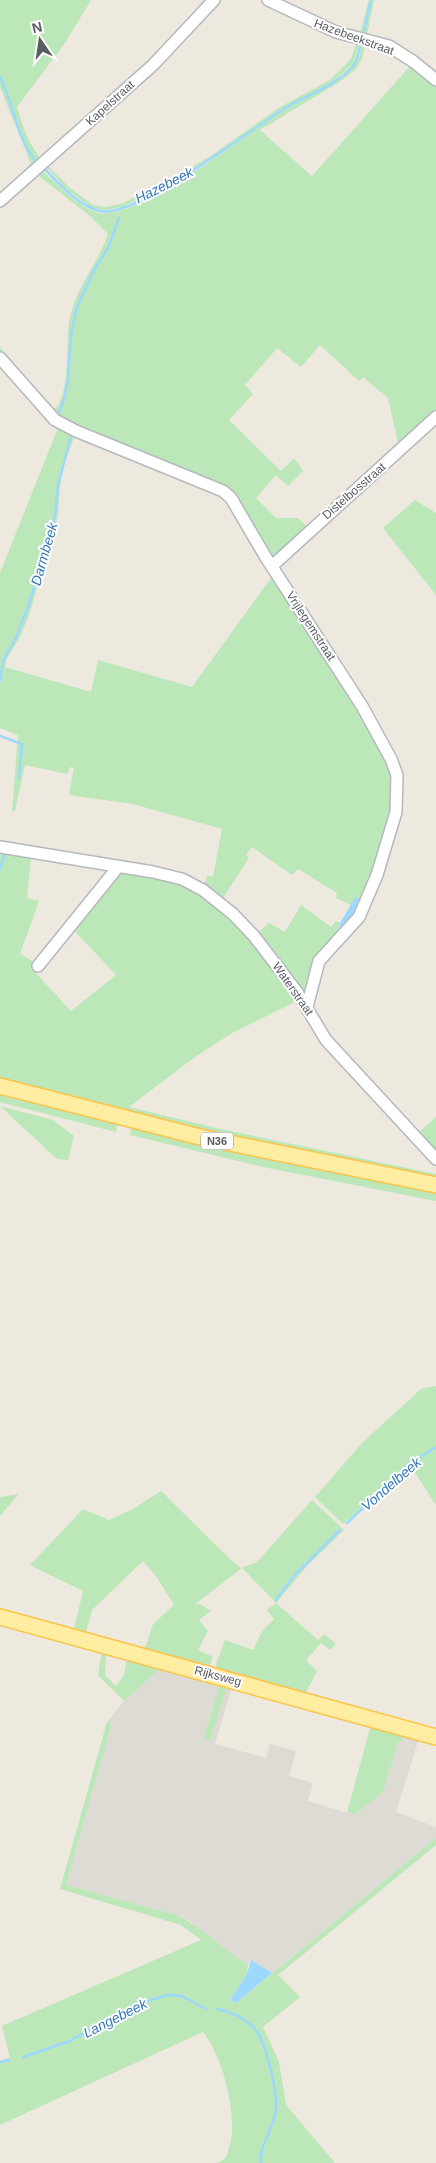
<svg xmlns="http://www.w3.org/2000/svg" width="436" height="2163" font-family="Helvetica,sans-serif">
	<rect width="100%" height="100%" fill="#ede9df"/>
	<path fill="#dddbd4" d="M162 1667 232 1687 215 1744 266 1758 270 1744 296 1751 289 1776 313 1783 308 1801 354 1815 383 1792 399 1741 402 1742 400 1732 419 1738 396 1812 436 1827V1838L272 1973 251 1960 248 1965 234 1957 188 1920 177 1915 66 1885 112 1723 107 1722 124 1701Z"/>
	<g fill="#bbe7b9">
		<path d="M0 0H91L65 43 17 107C23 127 28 144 42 160L0 197V192L31 164 0 87Z"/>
		<path d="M369 0H374L367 35 360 33Z"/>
		<path d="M356 43 359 44 353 64 331 83 283 109 193 170 123 207 106 210 92 208 66 189 45 165 46 164 69 187 93 205 105 207 121 204 173 178 212 155 280 107 330 80 351 59Z"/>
		<path d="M362 44 365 45 362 59 356 69 341 81 260 130 312 176 411 65 436 86V413L399 447 388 398 363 377 359 381 320 345 301 367 277 348 245 385 253 394 229 420 281 471 294 458 303 471 288 486 276 475 256 498 276 518H298L309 528 278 555 272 556 236 499 110 443 58 416 0 355V347L53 408H56C70 393 66 342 69 322 74 291 97 264 108 234L90 216 40 177 38 171 40 169C57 183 79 210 101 213 141 218 245 135 281 112 305 97 332 88 352 68 359 62 360 53 362 44Z"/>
		<path d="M61 427 76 432 64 465 60 486 58 516 29 615 20 637 7 658 5 667 91 692 98 660 192 687 274 574 389 760 396 792 365 898 326 949 307 992 304 994 257 934 269 923 285 932 301 905 331 927 336 921 340 923 337 932 355 898 351 905 336 898 337 893 298 869 292 875 252 847 246 855 249 858 221 901 204 885 207 876 213 877 222 829 133 804 69 795 74 768 70 767 67 774 25 765 15 811H12L18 735 0 728V573L58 428Z"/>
		<path d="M415 500 436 513V595L383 528Z"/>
		<path d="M0 849 31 856 27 898 39 901 20 954 36 963 32 969 71 1011 116 975 72 928 121 870 158 875 202 892 246 932 299 1000 232 1033 195 1057 129 1107 216 1128 436 1174V1181L276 1150 0 1081Z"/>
		<path d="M0 1090 25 1097 31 1102 114 1122 117 1126 116 1132 0 1102Z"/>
		<path d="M0 1106 53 1120 74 1136 68 1160 57 1159Z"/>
		<path d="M436 1117V1155L417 1134Z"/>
		<path d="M138 1127 436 1190V1201L263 1167 130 1135 131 1129Z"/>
		<path d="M436 1386V1505L410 1465 343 1524 315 1497 362 1443 421 1389Z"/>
		<path d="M161 1491 232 1561 241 1568 257 1562 312 1500 344 1530 307 1566 276 1603 318 1640 324 1634 336 1644 330 1650 321 1643 306 1660 317 1671 304 1696 217 1672 216 1664 225 1640 253 1650 262 1631 274 1619 267 1610 276 1603 242 1568 194 1605 200 1604 211 1611 199 1620 208 1631 198 1650 213 1657 208 1669 144 1651 153 1624 174 1605 156 1576 143 1561 92 1610 85 1635 73 1633 83 1591 30 1565 83 1509 109 1520 133 1509Z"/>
		<path d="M19 1494 0 1516V1497Z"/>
		<path d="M102 1651 106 1653 105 1675 116 1686 124 1675 127 1657 162 1667 124 1701 98 1675Z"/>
		<path d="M220 1685 226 1689 210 1741 204 1737Z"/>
		<path d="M107 1722 112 1723 66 1885 177 1915C203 1928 223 1950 248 1965L247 1974 230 2000 236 2003 436 1838V1845L278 1975 300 1997 263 2027 279 2062 286 2105 335 2163H217L226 2158C228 2150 232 2140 232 2131 234 2103 221 2054 203 2032L0 2125V2061L10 2058 2 2026 201 1940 181 1925 60 1889Z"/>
		<path d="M371 1725 403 1736 402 1742 399 1741 383 1792 354 1815 347 1812Z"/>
	</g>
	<g fill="#9dd8ff">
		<path d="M355 898H362L356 913 338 933 340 923Z"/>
		<path d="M251 1960 272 1973 236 2003 230 2000 247 1974Z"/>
	</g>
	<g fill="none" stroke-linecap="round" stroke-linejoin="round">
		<g stroke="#9dd8ff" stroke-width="2.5">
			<path d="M364 31 371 0"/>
			<path d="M0 77C13 103 18 142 37 162"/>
			<path d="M43 167C58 183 78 206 100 211 136 219 250 130 284 109 306 95 334 87 352 67 357 62 358 54 360 47"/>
			<path d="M57 417 64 400 68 379 71 336 76 310 94 270 108 248 119 218"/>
			<path d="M0 681 3 661 16 638 29 604 55 516 58 485 72 433"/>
			<path d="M0 736 22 744 19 778"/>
			<path d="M0 869 4 856"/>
			<path d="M347 1523 410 1463 436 1447"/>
			<path d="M276 1600 292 1578 340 1530"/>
			<path d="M217 2009C231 2012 244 2017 254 2028 266 2040 277 2091 276 2108 275 2128 259 2143 261 2163"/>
			<path d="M23 2057 70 2041 133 2006 167 1995 182 1996 206 2009"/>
			<path d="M0 2062 9 2060"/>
		</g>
		<g stroke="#b5b8bd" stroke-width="14">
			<g id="minor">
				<path d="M268 0 336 32 389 46 414 62 436 80"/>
				<path d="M0 201 153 65 214 0"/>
				<path d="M0 358 55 420 76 431 223 491 231 498 265 556 362 706 391 759 397 775 396 812 377 875 359 917 319 961 307 1007"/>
				<path d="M272 566 436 417"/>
				<path d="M0 847 153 872 182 879 203 890 233 914 254 936 297 992 326 1040 436 1159"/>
				<path d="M38 966 118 867"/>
			</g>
		</g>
		<g stroke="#fbc34a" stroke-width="18">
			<g id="major">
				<path d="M0 1086 200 1137 436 1185"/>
				<path d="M0 1617 436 1737"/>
			</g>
		</g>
		<use href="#minor" stroke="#fff" stroke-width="11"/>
		<use href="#major" stroke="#ffeda2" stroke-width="15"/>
	</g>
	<g text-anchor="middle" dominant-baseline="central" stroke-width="4" stroke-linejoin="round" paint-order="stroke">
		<rect fill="#fff" stroke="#8a8e91" stroke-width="1" x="201" y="1132.5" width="32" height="17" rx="4"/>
		<g font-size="11" font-weight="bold" fill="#585d62">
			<text x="217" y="1141">N36</text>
		</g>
		<g font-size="12" fill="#585d62" stroke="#fff">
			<text transform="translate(354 37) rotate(20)">Hazebeekstraat</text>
			<text transform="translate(110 103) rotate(-42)">Kapelstraat</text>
			<text transform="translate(354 491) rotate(-41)">Distelbosstraat</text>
			<text transform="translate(311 626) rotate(57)">Vrijlegemstraat</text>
			<text transform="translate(293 989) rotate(55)">Waterstraat</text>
			<text transform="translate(218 1676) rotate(15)">Rijksweg</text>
		</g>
		<g font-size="14" font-style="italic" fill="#3478b8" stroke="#fff">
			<text transform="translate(164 185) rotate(-27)">Hazebeek</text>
			<text transform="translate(44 554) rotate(-74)">Darmbeek</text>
			<text transform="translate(391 1484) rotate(-41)">Vondelbeek</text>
			<text transform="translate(115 2018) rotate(-27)">Langebeek</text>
		</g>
	</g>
	<g transform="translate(40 40) rotate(347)" stroke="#ffffff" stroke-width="4" paint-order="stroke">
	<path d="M0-4L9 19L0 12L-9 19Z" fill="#585d62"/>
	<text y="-8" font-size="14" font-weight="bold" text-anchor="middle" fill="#585d62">N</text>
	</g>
</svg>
